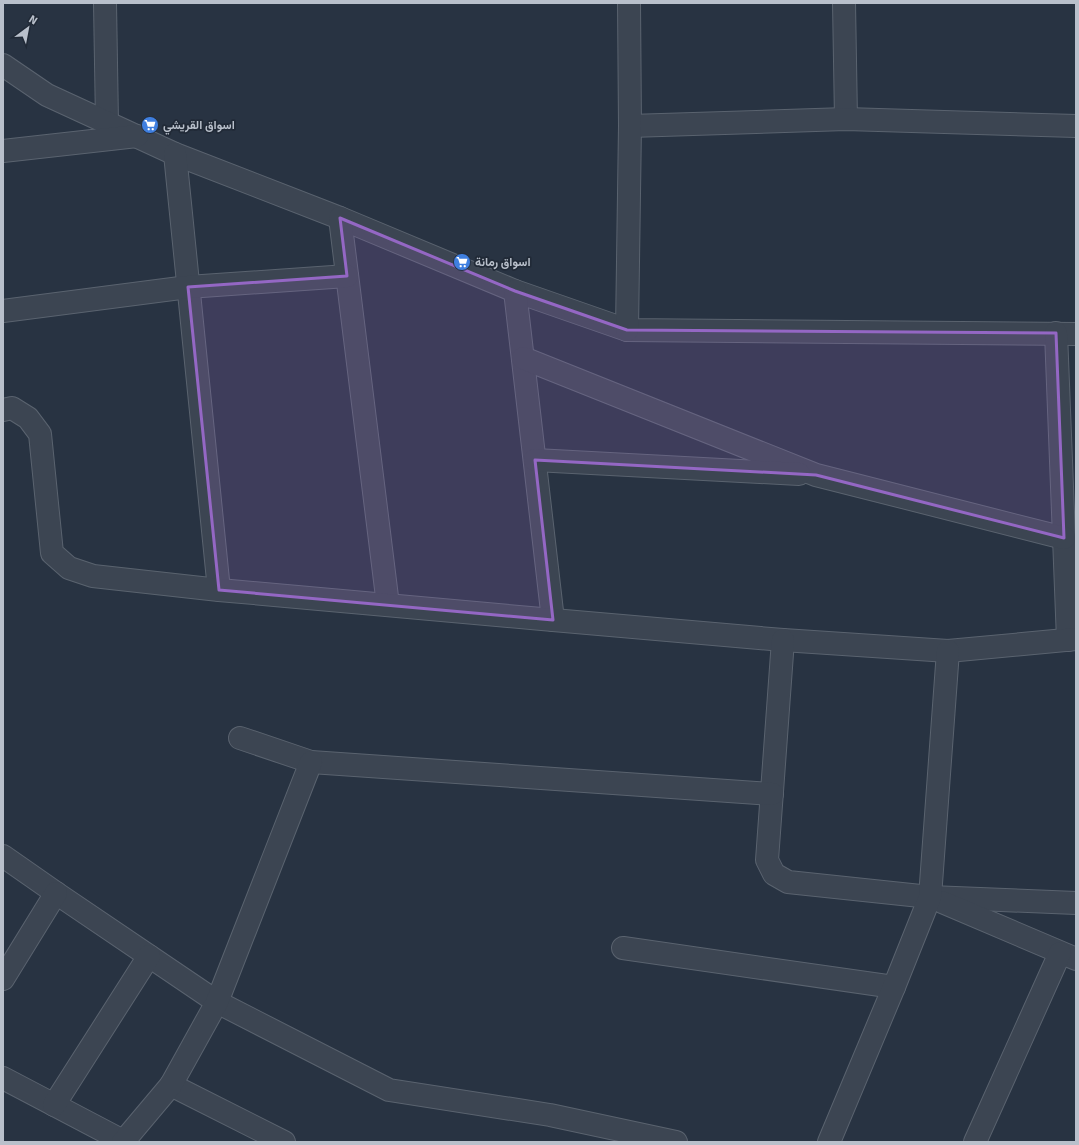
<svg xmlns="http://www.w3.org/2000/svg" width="1079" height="1145" font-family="Signika,Vazirmatn,sans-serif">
	<rect width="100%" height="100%" fill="#283342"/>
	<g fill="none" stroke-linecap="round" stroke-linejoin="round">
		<g stroke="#5a636f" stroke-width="24">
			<g id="street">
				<path d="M105 3 107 123"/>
				<path d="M844 3 846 119"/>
				<path d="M3 65 47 95 175 154 340 218 515 291 627 330 1076 334"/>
				<path d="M630 126 846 119 1076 126"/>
				<path d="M3 151 137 136"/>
				<path d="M175 154 219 590"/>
				<path d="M340 218 388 605"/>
				<path d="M515 291 553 620"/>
				<path d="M3 311 188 287 347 276"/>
				<path d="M627 330 630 126 629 3"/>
				<path d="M1056 333 1068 640"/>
				<path d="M523 358 816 475 1064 538"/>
				<path d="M3 410 12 408 28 418 40 434 52 553 69 568 93 576 219 590 553 620 783 640 948 651 1076 639"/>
				<path d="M535 460 799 474"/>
				<path d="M783 640 767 860 774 874 788 882 930 897 1076 903"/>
				<path d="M240 738 311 762 772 794"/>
				<path d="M3 856 56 893 217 1002 389 1090 550 1115 676 1142"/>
				<path d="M942 902 1076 959"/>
				<path d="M623 948 894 987"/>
				<path d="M3 979 56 893"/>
				<path d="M3 1078 123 1141"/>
				<path d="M171 1085 284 1142"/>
				<path d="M54 1105 149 956"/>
				<path d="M123 1142 171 1085 217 1002 311 762"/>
				<path d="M829 1142 894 987 930 897 948 651"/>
				<path d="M975 1142 1060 953"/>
			</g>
		</g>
		<use href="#street" stroke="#3c4552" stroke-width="22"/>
	</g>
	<path fill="#9467c4" fill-opacity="0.2" stroke="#9467c4" stroke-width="3" stroke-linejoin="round" d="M340 218 515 291 627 330 1056 333 1064 538 816 475 535 460 553 620 219 590 188 287 347 276Z"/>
	<defs>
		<g id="supermarket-disc" transform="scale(0.9)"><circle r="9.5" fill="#3f7fe0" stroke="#212a37"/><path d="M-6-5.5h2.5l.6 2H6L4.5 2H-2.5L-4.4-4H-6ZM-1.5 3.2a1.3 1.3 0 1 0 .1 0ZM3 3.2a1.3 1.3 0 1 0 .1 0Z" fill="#fff"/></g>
	</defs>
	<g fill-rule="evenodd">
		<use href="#supermarket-disc" x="150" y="125"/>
		<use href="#supermarket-disc" x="462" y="262"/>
	</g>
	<g text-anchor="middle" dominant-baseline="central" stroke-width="3.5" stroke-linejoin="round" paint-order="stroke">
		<g font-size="12" font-weight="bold" fill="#b9c0cb" stroke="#212a37" text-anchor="start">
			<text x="163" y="125">اسواق القريشي</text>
			<text x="475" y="262">اسواق رمانة</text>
		</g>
	</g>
	<rect width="1079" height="1145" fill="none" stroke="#b9c0cb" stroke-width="8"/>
	<g transform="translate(28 28) rotate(32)" stroke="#212a37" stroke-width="3" paint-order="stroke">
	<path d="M0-3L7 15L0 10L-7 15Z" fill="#b9c0cb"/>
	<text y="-6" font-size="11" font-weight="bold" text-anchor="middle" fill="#b9c0cb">N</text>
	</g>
</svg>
